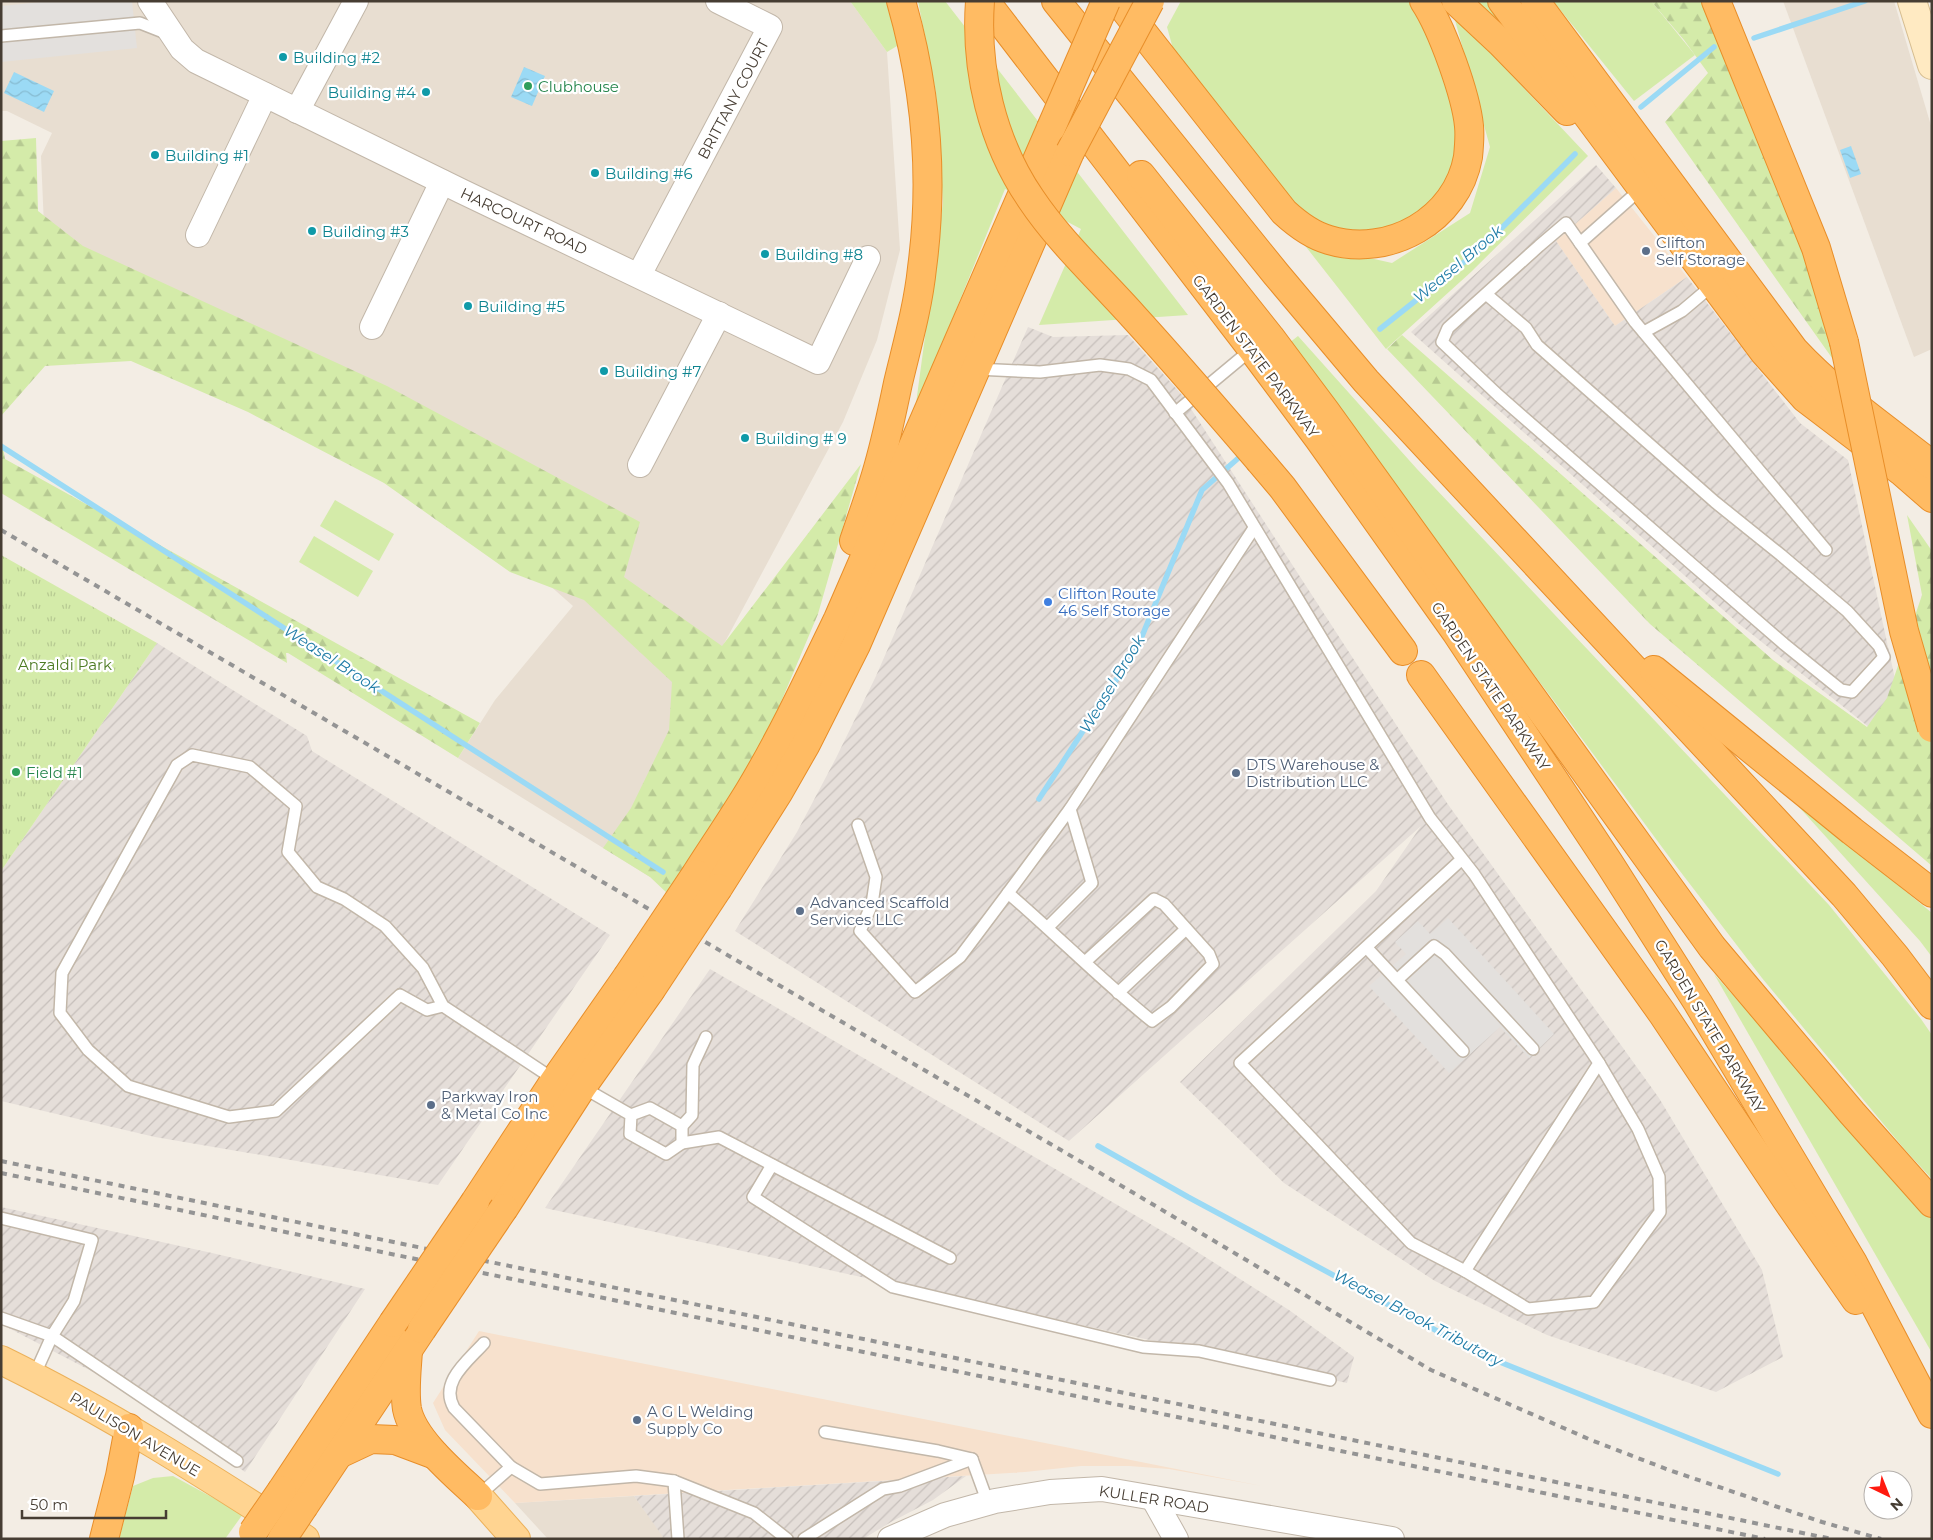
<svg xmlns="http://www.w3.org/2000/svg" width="1933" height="1540" font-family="Montserrat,sans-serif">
	<defs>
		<pattern id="industrial-furrows" width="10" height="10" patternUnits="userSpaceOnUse" patternTransform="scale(1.25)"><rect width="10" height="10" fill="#e5ded9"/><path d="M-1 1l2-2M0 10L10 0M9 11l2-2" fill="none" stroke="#c6bfbb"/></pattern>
		<pattern id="forest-firs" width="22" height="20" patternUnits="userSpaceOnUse" patternTransform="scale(1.25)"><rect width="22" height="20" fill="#d4eba9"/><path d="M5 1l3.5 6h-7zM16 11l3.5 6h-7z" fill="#b7ca92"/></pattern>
		<pattern id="park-tufts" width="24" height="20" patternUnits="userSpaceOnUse" patternTransform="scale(1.25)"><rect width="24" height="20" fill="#d4eba9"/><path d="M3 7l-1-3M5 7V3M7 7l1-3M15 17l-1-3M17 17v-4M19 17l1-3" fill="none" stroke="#b7ca92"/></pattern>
		<pattern id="water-waves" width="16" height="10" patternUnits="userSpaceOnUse" patternTransform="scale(1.25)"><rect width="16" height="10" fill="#9bdaf5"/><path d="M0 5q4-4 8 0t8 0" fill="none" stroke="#87bcd2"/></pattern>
	</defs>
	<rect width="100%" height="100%" fill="#f3ede4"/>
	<g fill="#e8ded1">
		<path d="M1 1H850L887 52 900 250 877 340 843 422 675 735 650 877 458 758 495 700 573 606 437 486 46 273 41 156 52 133 7 111H1Z"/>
		<path d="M1783 1H1894L1932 129V349L1914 357Z"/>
		<path d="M634 1496 664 1537 661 1539H548L515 1503Z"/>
	</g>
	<g fill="#f7e1cd">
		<path d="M1616 188 1687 277 1615 326 1556 241Z"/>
		<path d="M479 1331 1262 1486 1169 1469 1129 1466H1081L1025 1472 515 1503 445 1430 433 1403Z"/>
	</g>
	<g fill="url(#industrial-furrows)">
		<path d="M1596 165 1616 188 1556 241 1615 326 1687 277 1800 423 1848 460 1883 624 1899 697 1918 766 1739 624 1411 332Z"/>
		<path d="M1028 327 1053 337 1128 335 1182 395 1447 803 1659 1098 1762 1270 1783 1357 1716 1392 1547 1335 1435 1281 1284 1183 1180 1082 1376 891 1421 826 1069 1141 735 931 797 832 836 758 876 676Z"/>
		<path d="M157 643 307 736 312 751 610 935 438 1185 155 1137 1 1101V871Z"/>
		<path d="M710 969 1183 1243 1289 1310 1354 1357 1347 1383 545 1208Z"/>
		<path d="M1 1207 212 1253 365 1289 245 1472 172 1420 99 1375 1 1324Z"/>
		<path d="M966 1476 933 1500 891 1522 863 1539H661L663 1537 634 1496Z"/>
	</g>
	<g fill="#d4eba9">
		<path d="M850 1H889L902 43 887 52Z"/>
		<path d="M918 1H945L1188 315 1039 325 1081 229 1005 189 915 411 943 203 936 93Z"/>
		<path d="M1181 1H1410L1431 35 1459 110 1456 166 1428 208 1379 236 1334 235 1296 208 1175 56 1167 27Z"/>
		<path d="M1475 1H1489L1527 52Z"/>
		<path d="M1553 1H1651L1695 55 1634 101Z"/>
		<path d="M1453 13 1588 156 1471 272 1386 349 1303 243 1392 263 1470 213 1490 147Z"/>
		<path d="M1298 336 1417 469 1829 905 1921 1019 1932 1035V1179L1906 1151 1762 978 1673 862 1557 705 1467 586 1289 343Z"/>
		<path d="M335 500 394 534 379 561 320 526Z"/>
		<path d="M314 536 373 571 358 597 299 562Z"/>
		<path d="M1801 805 1932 913V957L1920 941 1799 807Z"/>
		<path d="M1714 974 1932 1216V1353Z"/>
		<path d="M173 1476 243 1514 225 1539H119L133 1486 153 1478Z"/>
	</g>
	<g fill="url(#forest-firs)">
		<path d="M1651 1H1705L1823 288 1837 365 1665 122 1708 73 1684 40Z"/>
		<path d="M36 138 38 211 83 246 387 386 640 522 624 577 722 646 861 464 818 614 765 740 669 895 650 877 603 848 631 808 669 730 672 682 584 600 510 572 384 483 248 412 131 361 45 366 1 416V141Z"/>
		<path d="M1402 335 1773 660 1867 727 1887 698 1922 595 1907 515 1932 551V866L1650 624 1387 349Z"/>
		<path d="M1 438 5 459 480 723 458 758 288 653H286L287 663 1 493Z"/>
	</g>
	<path fill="url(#park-tufts)" d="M1 555 157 643 1 871Z"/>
	<g fill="#e3e0dd">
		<path d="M51 1H132L137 48 1 62V6Z"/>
		<path d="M1448 918 1554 1034 1529 1058 1500 1027 1449 1073 1369 986 1406 954 1395 942 1418 921 1430 934Z"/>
	</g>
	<g fill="url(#water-waves)">
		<path d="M524 67 545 76 532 106 511 97Z"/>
		<path d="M14 72 54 91 44 112 4 93Z"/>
		<path d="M1851 146 1861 174 1850 178 1840 150Z"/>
	</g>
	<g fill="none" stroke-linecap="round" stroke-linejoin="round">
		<g stroke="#9bdaf5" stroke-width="5.5">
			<path d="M1754 38 1865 1"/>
			<path d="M1641 107 1714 47"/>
			<path d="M1380 329 1483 247 1575 154"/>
			<path d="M1 446 663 872"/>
			<path d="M1039 799 1138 646 1202 490 1243 454"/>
			<path d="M1098 1146 1188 1197 1480 1354 1778 1474"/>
		</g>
		<g stroke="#c2b7a9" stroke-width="14">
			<g id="lane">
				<path d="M1 36 140 23 168 34"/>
				<path d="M1642 188 1580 243 1635 322 1826 550"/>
				<path d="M1486 294 1526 328 1537 345 1715 502 1781 555 1847 611 1879 646 1884 657 1852 692 1841 690 1784 644 1694 566 1498 395 1442 342 1448 328 1539 246 1566 223 1580 243"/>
				<path d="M1644 332 1682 311 1714 284"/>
				<path d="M976 369 1040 372 1100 365 1129 369 1151 380 1228 483 1430 818 1474 874 1599 1063 1465 1271 1411 1243 1240 1063 1462 859"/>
				<path d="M1175 413 1252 349"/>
				<path d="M858 825 876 877 872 904 860 931 915 992 960 957 1008 893"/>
				<path d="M1048 927 1092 883 1070 809"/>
				<path d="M1367 948 1463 1051"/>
				<path d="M1085 962 1154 899 1164 904 1209 954 1213 964 1171 1007 1152 1021C1102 981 1057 935 1008 893L1070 809 1254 528"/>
				<path d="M1397 980 1434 946 1445 954 1533 1049"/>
				<path d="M1118 993 1186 929"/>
				<path d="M443 1006 427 1010 400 995 276 1111 229 1117 128 1086 88 1050 60 1013 62 973 177 765 192 755 250 767 296 806 288 852 317 887 344 899 385 926 423 968 443 1006 555 1080"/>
				<path d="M582 1087 631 1115 650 1108 682 1126V1143L666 1154 630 1134 631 1115"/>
				<path d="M682 1126 692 1115 693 1065 706 1037"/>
				<path d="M682 1143 719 1137 950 1258"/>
				<path d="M772 1165 753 1197 893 1287 1143 1347 1199 1351 1330 1380"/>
				<path d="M1 1218 92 1240 74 1301 52 1336 1 1318"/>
				<path d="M1465 1271 1528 1309 1594 1302 1660 1212 1659 1177 1638 1129 1599 1063"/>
				<path d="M34 1376 52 1336 237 1461"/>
				<path d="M825 1432 938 1451 972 1459 988 1503"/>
				<path d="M511 1467 540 1484 636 1476 674 1481 754 1513 787 1539"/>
				<path d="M674 1481 678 1539"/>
				<path d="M478 1496 511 1467 454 1408C439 1382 468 1361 484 1343"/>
				<path d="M804 1539 883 1489 900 1486 972 1459"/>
			</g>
		</g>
		<g stroke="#c2b7a9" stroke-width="26">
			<g id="street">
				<path d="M150 1 182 49 196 61 461 191 818 362 868 258"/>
				<path d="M297 111 356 1"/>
				<path d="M198 235 265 95"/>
				<path d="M639 275 770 27 718 1"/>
				<path d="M372 327 442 182"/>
				<path d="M640 465 719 314"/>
				<path d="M1153 1498 1176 1539"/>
				<path d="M890 1539 945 1515 995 1501 1050 1492 1102 1489 1392 1539"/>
			</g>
		</g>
		<g stroke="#d6bd90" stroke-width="30">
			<path id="secondary" d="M1912 1 1932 65"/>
		</g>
		<g stroke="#ecb159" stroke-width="30">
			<g id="primary">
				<path d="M1 1360C107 1412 206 1475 305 1539"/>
				<path d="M478 1496 516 1539"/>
			</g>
		</g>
		<g stroke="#e88e29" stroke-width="30">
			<g id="highway">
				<path d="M985 1 1252 349 1319 439 1456 632 1609 863 1698 1003 1853 1263 1932 1414"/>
				<path d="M1056 1 1276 274 1366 381 1844 895 1895 956 1932 1005"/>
				<path d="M1118 1 1284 212C1297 224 1311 235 1329 240 1389 258 1457 220 1468 157 1469 147 1470 136 1469 126 1466 95 1442 28 1424 1"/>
				<path d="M1456 1 1501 43 1567 111"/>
				<path d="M1502 1 1764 352 1805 398 1901 471 1932 498"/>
				<path d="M1535 1 1794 350C1835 394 1885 428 1932 465"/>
				<path d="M1716 1 1816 248 1844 342"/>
				<path d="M1141 175 1270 337 1326 412 1712 947 1852 1113 1932 1203"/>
				<path d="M1260 461 1282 487 1403 651"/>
				<path d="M854 541C862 517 871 493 878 468 886 440 892 412 898 383 907 345 918 307 922 268 934 178 926 88 901 1"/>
				<path d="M1654 670 1852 831 1932 893"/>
				<path d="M1421 675 1662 1013 1786 1199 1856 1300"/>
				<path d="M696 874C714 846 733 818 750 790 783 735 810 677 838 619L1051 128"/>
				<path d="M718 888 778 793 806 744 856 645 1070 152"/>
				<path d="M475 1202 555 1080 627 977"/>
				<path d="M504 1208 582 1087 650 991"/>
				<path d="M408 1350C407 1369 404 1391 407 1409 413 1440 456 1475 478 1496"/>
				<path d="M339 1454 371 1439 395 1440 435 1455"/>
				<path d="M282 1490 393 1323"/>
				<path d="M304 1506 422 1329"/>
				<path d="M104 1539 120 1476 129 1428"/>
			</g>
		</g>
		<use href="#lane" stroke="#fff" stroke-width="11"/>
		<use href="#street" stroke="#fff" stroke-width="24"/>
		<use href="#secondary" stroke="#ffeac2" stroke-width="28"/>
		<use href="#primary" stroke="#ffd491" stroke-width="28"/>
		<use href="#highway" stroke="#ffbb63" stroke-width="28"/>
		<g stroke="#949494" stroke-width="4" stroke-dasharray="6 6" stroke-linecap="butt">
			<path d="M1 530 1095 1170 1431 1370 1591 1440 1669 1470 1822 1522 1881 1539"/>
			<path d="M1 1161 1832 1539"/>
			<path d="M1 1173 1765 1539"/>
		</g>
		<g stroke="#e88e29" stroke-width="30" stroke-linecap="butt">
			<g id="highway-bridge">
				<path d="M980 1C975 70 992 142 1031 199 1059 241 1099 278 1133 316 1176 363 1218 412 1260 461"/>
				<path d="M1051 128 1106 1"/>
				<path d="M1070 152 1150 1"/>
				<path d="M1844 342 1904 631 1932 728"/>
				<path d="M627 977 696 874"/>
				<path d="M650 991 718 888"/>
				<path d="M393 1323 475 1202"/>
				<path d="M422 1329 504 1208"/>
				<path d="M253 1532 282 1490"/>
				<path d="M282 1539 304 1506"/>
			</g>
		</g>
		<use href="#highway-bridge" stroke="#ffbb63" stroke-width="28"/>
	</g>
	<g fill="#0f9aa8" stroke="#fff" stroke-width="2">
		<circle cx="283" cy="57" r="5"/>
		<circle cx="426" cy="92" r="5"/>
		<circle cx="155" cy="155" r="5"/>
		<circle cx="595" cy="173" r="5"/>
		<circle cx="312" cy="231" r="5"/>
		<circle cx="765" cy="254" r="5"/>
		<circle cx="468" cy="306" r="5"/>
		<circle cx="604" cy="371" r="5"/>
		<circle cx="745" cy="438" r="5"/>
	</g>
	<g fill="#2e9e5b" stroke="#fff" stroke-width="2">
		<circle cx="528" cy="86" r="5"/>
		<circle cx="16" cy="772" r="5"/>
	</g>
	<g fill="#5c6f8a" stroke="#fff" stroke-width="2">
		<circle cx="1646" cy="251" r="5"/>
		<circle cx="1236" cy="773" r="5"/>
		<circle cx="800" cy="911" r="5"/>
		<circle cx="431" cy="1105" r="5"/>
		<circle cx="637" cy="1420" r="5"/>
	</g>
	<circle fill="#3f7fe0" stroke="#fff" stroke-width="2" cx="1048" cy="602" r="5"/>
	<g text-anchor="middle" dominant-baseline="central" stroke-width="4.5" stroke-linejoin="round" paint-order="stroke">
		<g font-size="15" fill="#0d838f" stroke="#fff" text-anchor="start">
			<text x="293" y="57">Building #2</text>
			<text x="416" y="92" text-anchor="end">Building #4</text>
			<text x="165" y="155">Building #1</text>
			<text x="605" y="173">Building #6</text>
			<text x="322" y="231">Building #3</text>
			<text x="775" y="254">Building #8</text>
			<text x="478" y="306">Building #5</text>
			<text x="614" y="371">Building #7</text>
			<text x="755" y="438">Building # 9</text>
		</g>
		<g font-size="15" fill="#27864d" stroke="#fff" text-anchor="start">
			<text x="538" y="86">Clubhouse</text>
			<text x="26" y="772">Field #1</text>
		</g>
		<g font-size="15" fill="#463d33" stroke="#fff">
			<text transform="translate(733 99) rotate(-62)">BRITTANY COURT</text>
			<text transform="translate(524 221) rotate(25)">HARCOURT ROAD</text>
			<text transform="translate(1256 356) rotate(53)">GARDEN STATE PARKWAY</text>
			<text transform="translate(1491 686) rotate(56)">GARDEN STATE PARKWAY</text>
			<text transform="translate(1710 1026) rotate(59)">GARDEN STATE PARKWAY</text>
			<text transform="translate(135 1434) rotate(31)">PAULISON AVENUE</text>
			<text transform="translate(1154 1499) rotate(9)">KULLER ROAD</text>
		</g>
		<g font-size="15" fill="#4e5e75" stroke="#fff" text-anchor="start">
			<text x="1656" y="242">Clifton<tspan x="1656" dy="17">Self Storage</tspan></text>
			<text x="1246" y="764">DTS Warehouse &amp;<tspan x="1246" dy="17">Distribution LLC</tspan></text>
			<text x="810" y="902">Advanced Scaffold<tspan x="810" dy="17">Services LLC</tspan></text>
			<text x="441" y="1096">Parkway Iron<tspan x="441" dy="17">&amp; Metal Co Inc</tspan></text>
			<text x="647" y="1411">A G L Welding<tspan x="647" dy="17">Supply Co</tspan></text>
		</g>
		<g font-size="15" fill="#366cbe" stroke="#fff" text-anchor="start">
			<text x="1058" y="593">Clifton Route<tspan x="1058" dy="17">46 Self Storage</tspan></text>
		</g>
		<g font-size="15" fill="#4d7b23" stroke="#fff">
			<text x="65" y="664">Anzaldi Park</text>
		</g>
		<g font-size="16" font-style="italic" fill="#237ea8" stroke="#fff">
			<text transform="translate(1458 264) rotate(-40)">Weasel Brook</text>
			<text transform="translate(332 659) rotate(33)">Weasel Brook</text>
			<text transform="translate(1112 684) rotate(-59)">Weasel Brook</text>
			<text transform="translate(1418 1318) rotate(28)">Weasel Brook Tributary</text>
		</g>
	</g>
	<rect width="1933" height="1540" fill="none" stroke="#463d33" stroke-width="5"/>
	<g transform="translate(1888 1495) rotate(137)"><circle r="24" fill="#ffffff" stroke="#b5b1ad"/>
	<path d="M0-4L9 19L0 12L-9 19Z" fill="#ff1a0f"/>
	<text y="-8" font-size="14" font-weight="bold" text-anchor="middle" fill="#463d33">N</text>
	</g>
	<path d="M22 1510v8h144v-8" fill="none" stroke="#463d33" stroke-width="2.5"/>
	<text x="30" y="1510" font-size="15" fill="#463d33" stroke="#ffffff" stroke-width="4" paint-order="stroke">50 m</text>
</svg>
